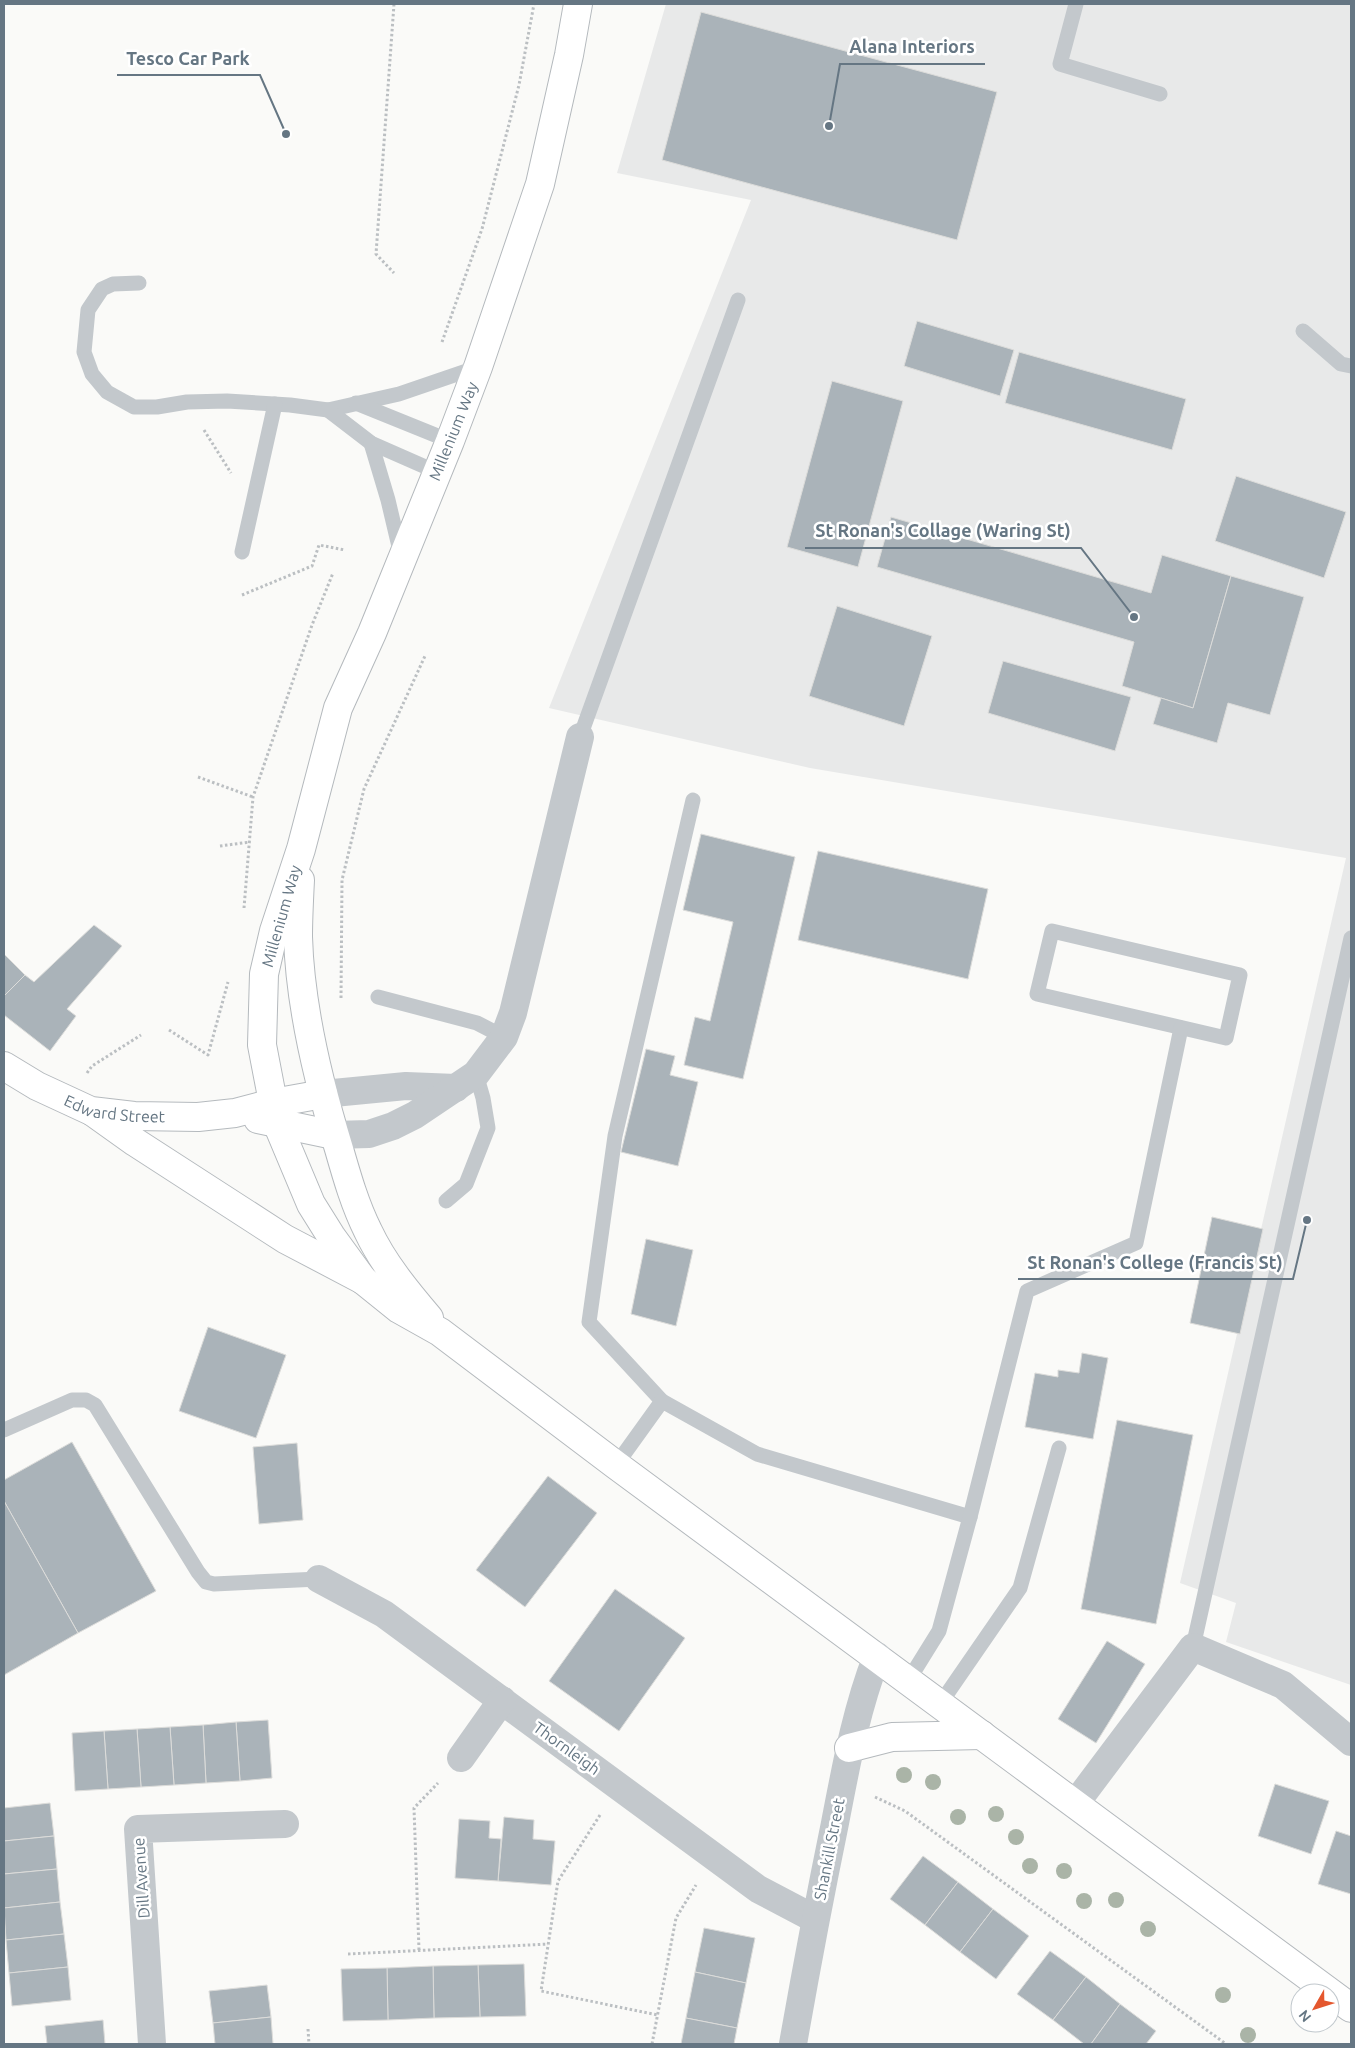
<svg xmlns="http://www.w3.org/2000/svg" width="1355" height="2048" font-family="Ubuntu,sans-serif">
	<rect width="100%" height="100%" fill="#fafaf8"/>
	<path fill="#e8e9e9" d="M666 4H1351V1685L1226 1642 1236 1603 1180 1583 1346 858 810 768 549 708 751 200 617 173Z"/>
	<g fill="#aab3b9" stroke="#dcdcda">
		<path d="M701 12 997 92 957 240 662 160Z"/>
		<path d="M917 321 1014 350 1000 396 904 366Z"/>
		<path d="M1019 352 1186 399 1172 450 1005 403Z"/>
		<path d="M832 381 903 401 858 567 787 547Z"/>
		<path d="M1236 476 1346 512 1324 578 1215 541Z"/>
		<path d="M891 517 1151 593 1162 555 1231 576 1193 708 1122 686 1134 642 877 567Z"/>
		<path d="M1231 576 1304 597 1270 715 1228 703 1217 743 1153 724 1161 698 1193 708Z"/>
		<path d="M837 606 932 636 904 726 809 696Z"/>
		<path d="M1003 661 1131 697 1115 751 988 713Z"/>
		<path d="M701 834 795 857 743 1079 684 1065 695 1017 710 1021 733 922 683 910Z"/>
		<path d="M818 851 988 889 968 979 798 940Z"/>
		<path d="M94 925 122 946 67 1009 76 1016 50 1051 4 1015V996L25 975 34 982Z"/>
		<path d="M4 954 25 975 4 996Z"/>
		<path d="M646 1049 675 1056 670 1075 698 1082 678 1166 621 1152Z"/>
		<path d="M1212 1217 1263 1229 1240 1334 1190 1323Z"/>
		<path d="M646 1239 693 1250 676 1326 631 1314Z"/>
		<path d="M208 1327 286 1355 256 1438 179 1411Z"/>
		<path d="M1082 1353 1108 1358 1093 1439 1025 1427 1035 1373 1058 1377V1370L1079 1373Z"/>
		<path d="M1117 1420 1193 1435 1156 1624 1081 1609Z"/>
		<path d="M72 1442 156 1591 78 1633 4 1501V1480Z"/>
		<path d="M297 1443 303 1520 259 1524 253 1447Z"/>
		<path d="M548 1476 597 1513 525 1607 476 1570Z"/>
		<path d="M4 1501 78 1633 4 1675Z"/>
		<path d="M615 1589 685 1638 619 1731 549 1681Z"/>
		<path d="M1107 1641 1145 1664 1096 1743 1058 1719Z"/>
		<path d="M268 1720 272 1778 240 1781 236 1722Z"/>
		<path d="M236 1722 240 1781 206 1783 203 1725Z"/>
		<path d="M203 1725 206 1783 174 1785 170 1727Z"/>
		<path d="M170 1727 174 1785 141 1787 137 1729Z"/>
		<path d="M137 1729 141 1787 108 1789 104 1731Z"/>
		<path d="M104 1731 108 1789 75 1791 72 1733Z"/>
		<path d="M1275 1784 1329 1801 1311 1854 1258 1836Z"/>
		<path d="M50 1803 54 1836 4 1841V1808Z"/>
		<path d="M504 1817 534 1820 533 1839 555 1841 551 1885 498 1881Z"/>
		<path d="M459 1819 490 1821 489 1838 501 1839 498 1881 455 1878Z"/>
		<path d="M1336 1831 1351 1836V1894L1318 1884Z"/>
		<path d="M54 1836 57 1869 4 1874V1841Z"/>
		<path d="M923 1856 958 1882 925 1925 890 1899Z"/>
		<path d="M57 1869 60 1902 4 1908V1874Z"/>
		<path d="M958 1882 993 1909 960 1952 925 1925Z"/>
		<path d="M60 1902 64 1934 6 1940 4 1908Z"/>
		<path d="M993 1909 1029 1936 996 1979 960 1952Z"/>
		<path d="M704 1928 755 1938 746 1983 695 1972Z"/>
		<path d="M64 1934 68 1967 9 1973 6 1940Z"/>
		<path d="M1050 1951 1086 1977 1053 2020 1017 1994Z"/>
		<path d="M524 1964 526 2016 480 2017 478 1965Z"/>
		<path d="M478 1965 480 2017 434 2018 433 1966Z"/>
		<path d="M433 1966 434 2018 388 2020 387 1968Z"/>
		<path d="M68 1967 71 2000 12 2006 9 1973Z"/>
		<path d="M387 1968 388 2020 343 2021 341 1969Z"/>
		<path d="M695 1972 746 1983 737 2028 686 2018Z"/>
		<path d="M1086 1977 1120 2004 1091 2044H1084L1053 2020Z"/>
		<path d="M267 1985 271 2017 213 2023 209 1991Z"/>
		<path d="M1120 2004 1156 2031 1146 2044H1091Z"/>
		<path d="M271 2017 273 2044H215L213 2023Z"/>
		<path d="M686 2018 737 2028 734 2044H681Z"/>
		<path d="M103 2020 105 2044H47L45 2026Z"/>
	</g>
	<g fill="none" stroke-linecap="round" stroke-linejoin="round">
		<g stroke="#b5babe" stroke-width="30">
			<g id="primary">
				<path id="s1" d="M4 1066 37 1086 91 1111 134 1116 198 1117 235 1113 273 1103 323 1094"/>
				<path d="M93 1112 135 1142 285 1239 363 1280"/>
				<path d="M258 1119 334 1135"/>
			</g>
		</g>
		<g stroke="#b4b9bd" stroke-width="30">
			<g id="trunk">
				<path d="M578 4 569 55 540 184 478 367 450 441 372 633 338 708 301 849 274 931 264 974 262 1045 277 1123 311 1204 331 1236 363 1280 399 1309 440 1332 616 1465 1351 2008"/>
				<path d="M300 880C299 899 298 918 298 937 300 1005 319 1084 339 1149 347 1177 355 1205 368 1231 383 1263 406 1291 429 1318"/>
				<path d="M849 1748 892 1737 982 1735"/>
			</g>
		</g>
		<g stroke="#bbbfc2" stroke-width="3" stroke-dasharray="2.5 2.5" stroke-linecap="butt">
			<path d="M394 4 376 254 394 273"/>
			<path d="M442 342 482 229 519 85 534 4"/>
			<path d="M204 430 231 473"/>
			<path d="M242 595 312 566 319 545 345 550"/>
			<path d="M198 777 253 797"/>
			<path d="M220 846 250 842"/>
			<path d="M244 908 253 797 312 625 333 573"/>
			<path d="M341 998 342 880 364 789 425 656"/>
			<path d="M169 1030 208 1055 228 982"/>
			<path d="M87 1073 92 1066 141 1035"/>
			<path d="M875 1797 905 1811 1226 2044"/>
			<path d="M600 1815 558 1881 541 1991 658 2015"/>
			<path d="M419 1950 414 1808 438 1783"/>
			<path d="M348 1954 548 1944"/>
			<path d="M308 2029 309 2044"/>
			<path d="M652 2044 676 1918 696 1885"/>
		</g>
		<g stroke="#c3c8cc" stroke-width="15">
			<path d="M1076 4 1060 64 1160 94"/>
			<path d="M139 283 113 284 102 289 88 310 84 352 92 374 107 392 134 407H157L187 402 227 401 290 405 328 410 399 394 478 367"/>
			<path d="M1303 331 1341 364 1351 366"/>
			<path d="M356 403 450 441"/>
			<path d="M328 410 371 443 437 472"/>
			<path d="M371 443 388 500 401 555"/>
			<path d="M242 552 275 404"/>
			<path d="M580 737 738 300"/>
			<path d="M1052 931 1240 975 1226 1038 1037 994Z"/>
			<path d="M378 997 477 1023 504 1037"/>
			<path d="M446 1201 466 1184 488 1128 483 1098 476 1074"/>
			<path d="M662 1401 589 1322 615 1136 693 800"/>
			<path d="M4 1430 72 1400H86L95 1405 198 1572 206 1582 214 1584 319 1579"/>
			<path d="M616 1465 662 1401 757 1454 970 1517"/>
			<path d="M1193 1647 1351 938"/>
			<path d="M908 1681 939 1631 970 1517 1027 1291 1136 1243 1181 1028"/>
			<path d="M940 1704 1020 1588 1059 1448"/>
		</g>
		<g stroke="#c3c8cc" stroke-width="28">
			<path d="M323 1094 406 1086 456 1088"/>
			<path d="M334 1135 369 1134 393 1126 415 1115 476 1074 504 1037 513 1013 580 737"/>
			<path d="M319 1579 384 1614 758 1889 815 1919"/>
			<path d="M461 1758 502 1700"/>
			<path d="M1075 1804 1193 1647 1283 1685 1351 1742"/>
			<path d="M152 2044 138 1829 285 1824"/>
			<path d="M793 2044C806 1970 820 1896 835 1823 846 1766 856 1710 877 1656"/>
		</g>
		<use href="#primary" stroke="#fff" stroke-width="28"/>
		<use href="#trunk" stroke="#fff" stroke-width="28"/>
	</g>
	<g fill="#aab4a7">
		<circle cx="904" cy="1775" r="8"/>
		<circle cx="933" cy="1782" r="8"/>
		<circle cx="996" cy="1814" r="8"/>
		<circle cx="958" cy="1817" r="8"/>
		<circle cx="1016" cy="1837" r="8"/>
		<circle cx="1030" cy="1866" r="8"/>
		<circle cx="1064" cy="1871" r="8"/>
		<circle cx="1116" cy="1900" r="8"/>
		<circle cx="1084" cy="1901" r="8"/>
		<circle cx="1148" cy="1929" r="8"/>
		<circle cx="1223" cy="1995" r="8"/>
		<circle cx="1248" cy="2035" r="8"/>
	</g>
	<g text-anchor="middle" dominant-baseline="central" stroke-width="5" stroke-linejoin="round" paint-order="stroke">
		<g font-size="16" fill="#657683" stroke="#fff">
			<text transform="translate(453 431) rotate(-68)">Millenium Way</text>
			<text transform="translate(281 916) rotate(-74)">Millenium Way</text>
			<text stroke="none"><textPath href="#s1" startOffset="121">Edward Street</textPath></text>
			<text transform="translate(567 1748) rotate(36)">Thornleigh</text>
			<text transform="translate(829 1849) rotate(-79)">Shankill Street</text>
			<text transform="translate(141 1878) rotate(-94)">Dill Avenue</text>
		</g>
	</g>
	<path fill="none" stroke="#657683" stroke-width="2" d="M829 126L840 64H985M286 134L260 75H117M1134 617L1081 548H805M1307 1220L1293 1279H1018"/>
	<g fill="#657683" stroke="#fff" stroke-width="2">
		<circle cx="829" cy="126" r="5"/>
		<circle cx="286" cy="134" r="5"/>
		<circle cx="1134" cy="617" r="5"/>
		<circle cx="1307" cy="1220" r="5"/>
	</g>
	<g font-size="18" text-anchor="middle" font-weight="bold" fill="#657683" stroke="#fff" stroke-width="5" stroke-linejoin="round" paint-order="stroke">
		<text x="912" y="53">Alana Interiors</text>
		<text x="188" y="65">Tesco Car Park</text>
		<text x="943" y="537">St Ronan's Collage (Waring St)</text>
		<text x="1155" y="1269">St Ronan's College (Francis St)</text>
	</g>
	<rect width="1355" height="2048" fill="none" stroke="#657683" stroke-width="10"/>
	<g transform="translate(1315 2008) rotate(231)"><circle r="24" fill="#ffffff" stroke="#c1c8cd"/>
	<path d="M0-4L9 19L0 12L-9 19Z" fill="#e4572e"/>
	<text y="-8" font-size="14" font-weight="bold" text-anchor="middle" fill="#657683">N</text>
	</g>
</svg>
